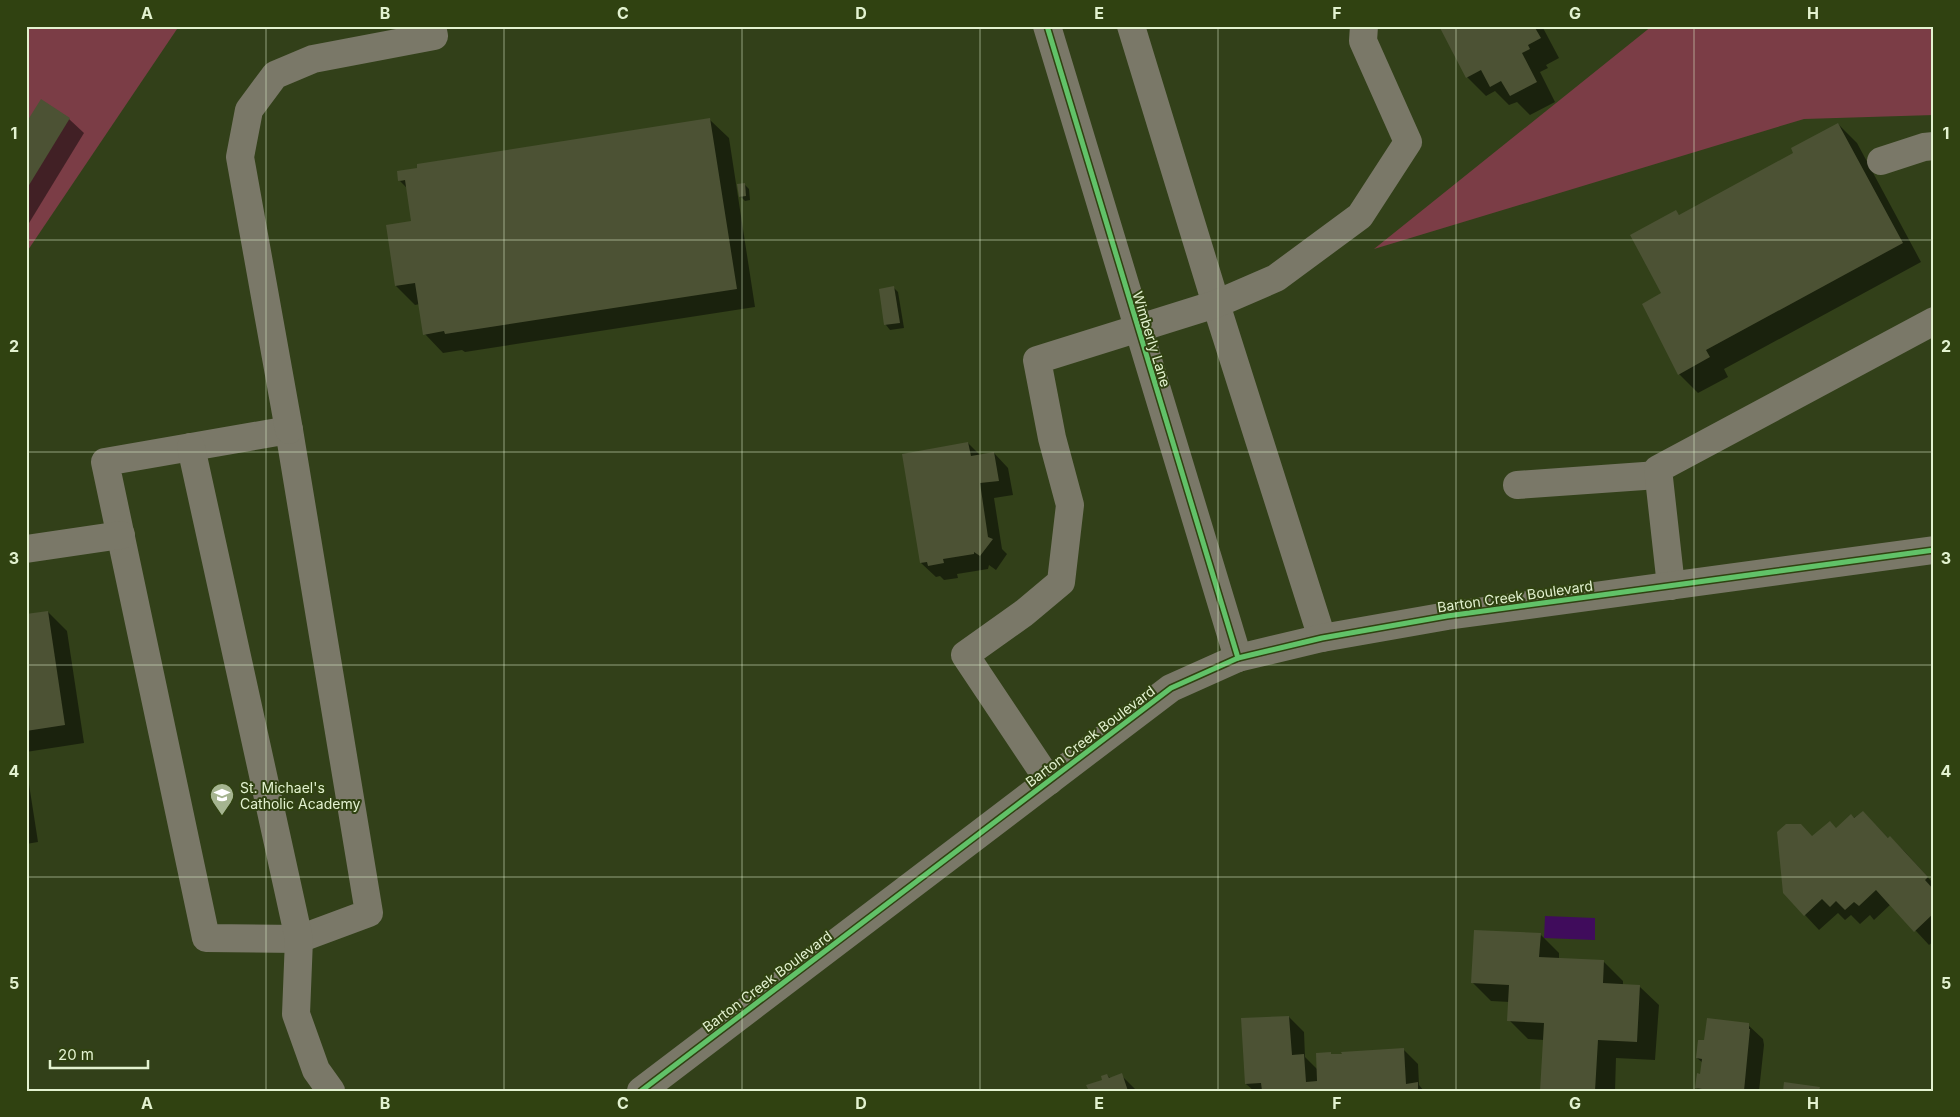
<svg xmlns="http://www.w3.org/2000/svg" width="1960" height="1117" font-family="Inter,sans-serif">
	<rect width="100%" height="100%" fill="#324019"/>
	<g fill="#7b3d46">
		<path d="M26 26H179L26 253Z"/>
		<path d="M1652 26H1934V115L1804 119 1374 249Z"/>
	</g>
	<path fill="#400c5c" d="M1545 916 1595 918V940L1544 938Z"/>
	<g fill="#0007">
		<path d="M1440 26H1542L1559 58 1546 65 1548 68 1540 72 1555 102 1530 115 1517 102 1509 105 1495 91 1486 96 1467 77Z"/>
		<path d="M69 119 84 133 26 228V125Z"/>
		<path d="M710 120 729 138 755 307 465 352 462 350 443 353 425 334 420 304 415 305 396 286 413 222 407 188 400 181Z"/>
		<path d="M1838 124 1857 143 1921 262 1724 369 1728 377 1698 393 1679 374 1663 294 1676 212 1680 216 1795 153Z"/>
		<path d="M745 185 749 189 750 200 745 201 740 196Z"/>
		<path d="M894 288 898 292 904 328 890 330 886 325 880 290Z"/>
		<path d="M968 443 980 455 994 453 1008 468 1013 495 994 498 1002 549 1007 554 996 570 989 565 988 569 957 574 958 578 944 580 940 576 936 577 921 563Z"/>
		<path d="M48 612 67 631 84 743 26 752V615Z"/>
		<path d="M26 765 38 842 26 844Z"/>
		<path d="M1863 812 1889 839 1890 837 1905 852 1934 884V941L1929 945 1891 904 1874 920 1870 915 1860 924 1851 915 1845 920 1838 913 1819 930 1805 915 1813 837 1836 829Z"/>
		<path d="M1540 934 1559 953V959L1604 962 1623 981V986L1640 987 1659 1005 1655 1060 1616 1058 1615 1091H1541L1544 1040 1528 1039 1509 1020 1510 1002 1491 1001 1472 982Z"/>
		<path d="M1289 1017 1304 1032 1305 1057 1318 1070 1330 1053 1332 1055 1403 1049 1418 1064 1419 1085 1424 1091H1254L1246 1084Z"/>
		<path d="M1748 1025 1763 1039 1764 1045 1759 1091H1700L1696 1087 1702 1075 1703 1063 1697 1058 1705 1041Z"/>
		<path d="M1107 1075 1110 1078 1121 1075 1137 1091H1090L1104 1081Z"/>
	</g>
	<g fill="#4c5234">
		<path d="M1439 26H1534L1541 38 1528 45 1530 49 1522 53 1537 82 1510 96 1501 81 1490 87 1481 70 1466 78Z"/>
		<path d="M41 99 70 118 26 190V123Z"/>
		<path d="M710 118 737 289 445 334 444 331 423 335 415 283 395 286 386 225 411 221 405 180 398 181 397 171 417 168V164Z"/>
		<path d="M1838 123 1903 243 1706 350 1710 357 1678 375 1642 304 1661 293 1630 235 1676 210 1679 215 1793 153 1791 148Z"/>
		<path d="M745 183 746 196 739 197 737 184Z"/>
		<path d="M894 286 900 323 884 325 879 289Z"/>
		<path d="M968 442 971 456 994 452 999 481 980 483 988 537 993 539 980 556 974 552V554L943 559 944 563 928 566 927 562 920 563 902 454Z"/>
		<path d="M48 611 65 725 26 731V614Z"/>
		<path d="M1863 811 1888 838 1890 836 1928 877 1925 880 1934 890V913L1914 932 1876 890 1859 906 1854 902 1845 910 1836 901 1830 907 1822 899 1804 916 1783 893 1777 832 1786 824H1801L1812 836 1830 821 1836 828 1851 814 1854 818Z"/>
		<path d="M1474 930 1541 933 1539 957 1604 960 1603 983 1640 985 1637 1042 1598 1040 1595 1091H1540L1544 1023 1507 1021 1509 985 1471 983Z"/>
		<path d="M1289 1016 1292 1055 1304 1054 1306 1082 1317 1081 1316 1053 1331 1052V1054H1342L1341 1052 1404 1048 1406 1084 1418 1082V1091H1262L1261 1083 1245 1084 1241 1018Z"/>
		<path d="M1707 1018 1749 1023V1029H1750L1744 1091H1702V1089L1695 1088 1697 1073 1700 1074 1702 1059 1696 1058 1698 1040H1704Z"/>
		<path d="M1122 1073 1128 1091H1089L1086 1085 1102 1080 1101 1076 1107 1074 1109 1078Z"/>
		<path d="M1784 1082 1820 1087 1819 1091H1783Z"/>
	</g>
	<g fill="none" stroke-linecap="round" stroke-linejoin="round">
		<g stroke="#7a7868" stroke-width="28">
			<path d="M1047 26 1238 658"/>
			<path d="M1131 26 1216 304 1322 638"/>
			<path d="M1881 161 1924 147 1934 146"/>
			<path d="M289 430 369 913 299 939 206 938 105 462Z"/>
			<path d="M289 430 240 157 249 110 275 75 313 59 434 36 432 26"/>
			<path d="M191 447 299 939 296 1014 316 1070 331 1091"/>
			<path d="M1517 485 1658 475"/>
			<path d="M26 549 121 535"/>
			<path d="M1671 586 1658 469 1934 321"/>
			<path d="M1049 781 965 655 1024 613 1061 582 1070 505 1052 438 1037 360 1216 304 1276 278 1360 216 1408 142 1363 41 1364 26"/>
			<path d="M641 1091 1171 688 1238 658 1322 638 1447 616 1934 550"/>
		</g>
		<g stroke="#304211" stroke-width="8">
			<g id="cycleway">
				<path d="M1047 26 1238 658"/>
				<path d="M641 1091 1171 688 1238 658 1322 638 1447 616 1934 550"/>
			</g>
		</g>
		<use href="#cycleway" stroke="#61c268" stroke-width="5"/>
	</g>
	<path fill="none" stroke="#e3f2d0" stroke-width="1" stroke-opacity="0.55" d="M266 26V1091M504 26V1091M742 26V1091M980 26V1091M1218 26V1091M1456 26V1091M1694 26V1091M26 240H1934M26 452H1934M26 665H1934M26 877H1934"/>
	<defs>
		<g id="school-pin" transform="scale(1.25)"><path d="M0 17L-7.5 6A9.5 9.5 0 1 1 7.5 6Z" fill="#a5b490" stroke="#304211"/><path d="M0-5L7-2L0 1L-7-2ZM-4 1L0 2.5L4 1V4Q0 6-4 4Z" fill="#fff"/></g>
	</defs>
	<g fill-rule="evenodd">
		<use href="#school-pin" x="222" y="795"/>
	</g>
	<g text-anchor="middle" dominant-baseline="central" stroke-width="4" stroke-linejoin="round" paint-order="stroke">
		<g font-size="14" fill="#e3f2d0" stroke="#304211">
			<text transform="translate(1152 339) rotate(73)">Wimberly Lane</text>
			<text transform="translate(1515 596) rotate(-8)">Barton Creek Boulevard</text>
			<text transform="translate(1090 736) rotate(-37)">Barton Creek Boulevard</text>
			<text transform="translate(767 981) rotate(-37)">Barton Creek Boulevard</text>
		</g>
		<g font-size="14" fill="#e3f2d0" stroke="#304211" text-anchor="start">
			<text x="240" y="787">St. Michael's<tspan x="240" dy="16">Catholic Academy</tspan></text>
		</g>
	</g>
	<rect width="1960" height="1117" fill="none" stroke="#304211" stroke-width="55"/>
	<path d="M50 1060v8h98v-8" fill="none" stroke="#e3f2d0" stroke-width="2.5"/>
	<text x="58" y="1060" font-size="15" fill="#e3f2d0" stroke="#304211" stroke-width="4" paint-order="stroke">20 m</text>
	<rect x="28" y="28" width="1904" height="1062" fill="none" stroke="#e3f2d0" stroke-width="2"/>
	<g font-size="16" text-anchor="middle" font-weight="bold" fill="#e3f2d0">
		<text x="147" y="19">A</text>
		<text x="385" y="19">B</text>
		<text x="623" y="19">C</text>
		<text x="861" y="19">D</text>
		<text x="1099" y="19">E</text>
		<text x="1337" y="19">F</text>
		<text x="1575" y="19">G</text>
		<text x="1813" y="19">H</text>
		<text x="14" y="139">1</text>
		<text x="1946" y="139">1</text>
		<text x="14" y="352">2</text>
		<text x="1946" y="352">2</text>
		<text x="14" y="564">3</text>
		<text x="1946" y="564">3</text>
		<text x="14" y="777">4</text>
		<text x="1946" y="777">4</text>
		<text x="14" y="989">5</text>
		<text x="1946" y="989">5</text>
		<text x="147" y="1109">A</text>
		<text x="385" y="1109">B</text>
		<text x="623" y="1109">C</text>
		<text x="861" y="1109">D</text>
		<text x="1099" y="1109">E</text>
		<text x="1337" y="1109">F</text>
		<text x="1575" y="1109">G</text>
		<text x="1813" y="1109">H</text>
	</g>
</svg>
